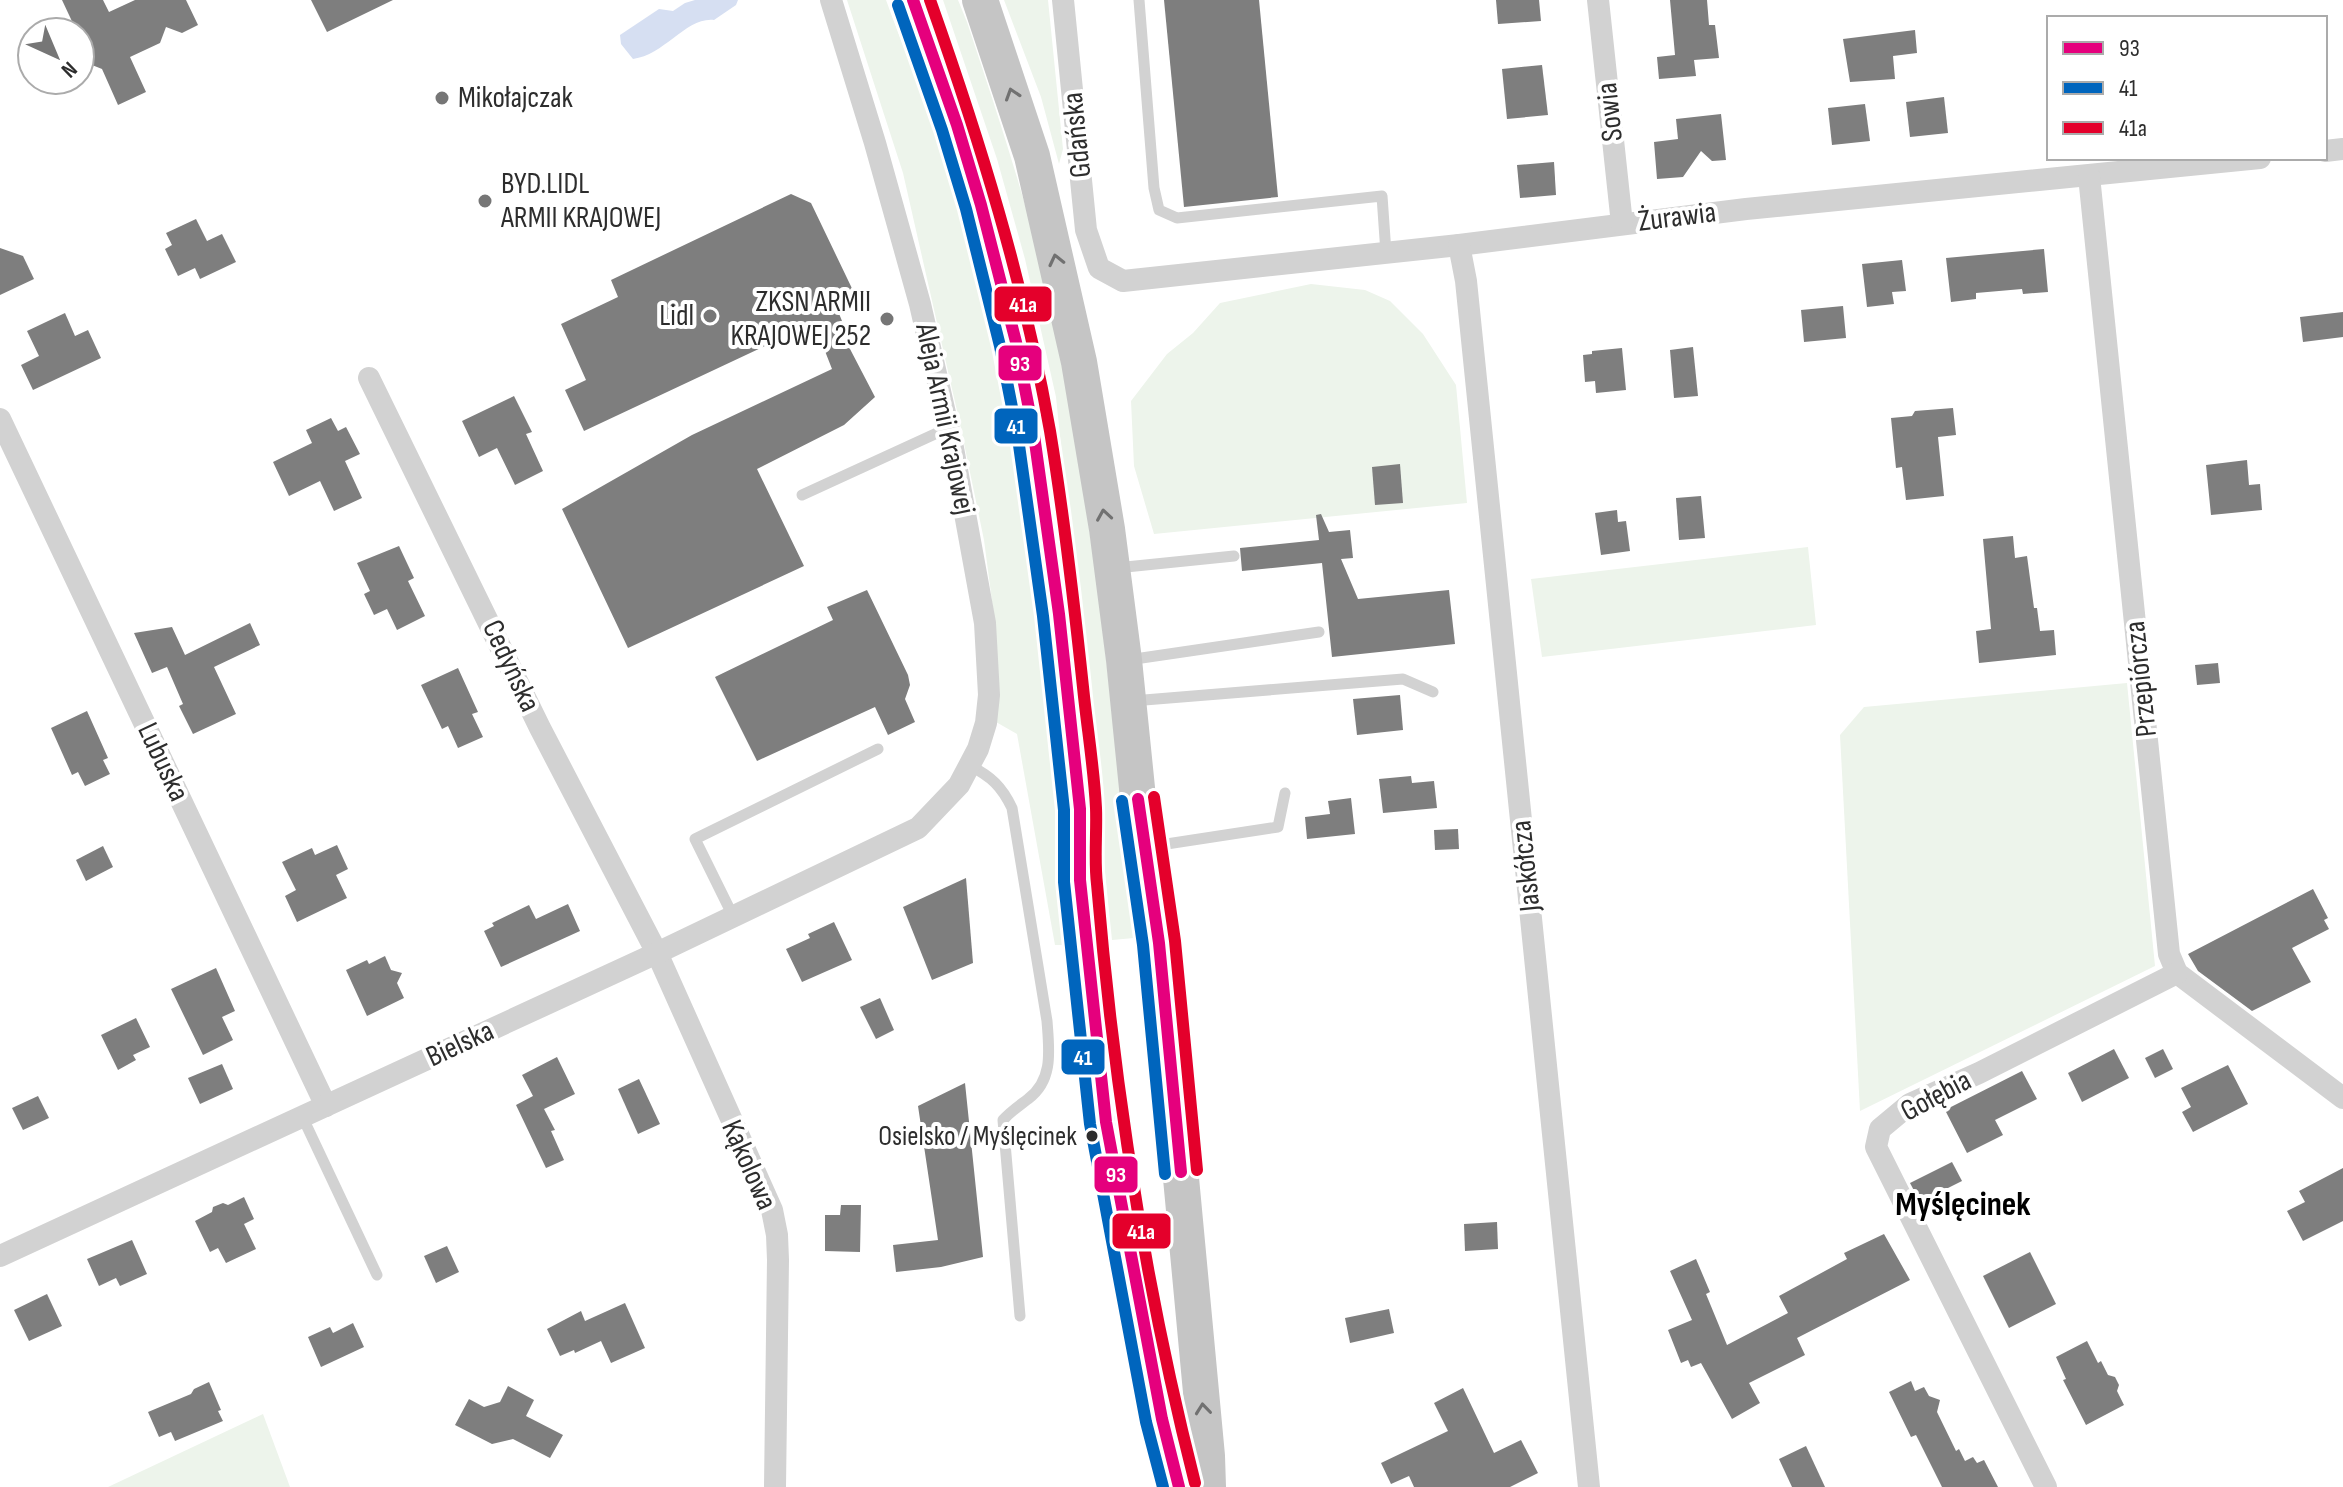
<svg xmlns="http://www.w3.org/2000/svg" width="2343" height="1487" font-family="'Sofia Sans Condensed',sans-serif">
	<rect width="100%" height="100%" fill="#fff"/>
	<g fill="#edf4eb">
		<path d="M847 0H886C903 47 923 94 938 142 968 237 993 336 1010 435 1040 603 1053 775 1071 945H1055L1017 734 996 722 995 624 984 540 960 424 903 173Z"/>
		<path d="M943 0H958L967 22C997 113 1029 206 1049 301 1094 511 1115 725 1134 938L1112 940 1056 397 1025 259 997 159Z"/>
		<path d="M1004 0H1048L1063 149 1059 164 1041 97Z"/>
		<path d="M1311 284 1365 290 1390 301 1423 334 1456 385 1467 503 1154 534 1134 466 1131 401 1167 354 1193 333 1220 303Z"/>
		<path d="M1808 547 1816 625 1542 657 1531 579Z"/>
		<path d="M2127 683 2155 966 1860 1111 1840 735 1864 707Z"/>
		<path d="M263 1414 290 1487H108Z"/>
	</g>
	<path fill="#d6dff2" d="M695 0H738L736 5 714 20C686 17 665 55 633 59L621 44 620 35 659 9 673 11 685 3Z"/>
	<g fill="#7e7e7e">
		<path d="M62 0H103L109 12 135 0H186L198 25 182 33 166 27 160 43 130 57 146 92 118 105 102 69 92 65 80 39V32H77Z"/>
		<path d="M311 0H393L327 32Z"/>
		<path d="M1164 0H1259L1278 197 1184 207Z"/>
		<path d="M1496 0H1539L1541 21 1498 24Z"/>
		<path d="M1670 0H1707L1709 25H1715L1719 58 1694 60 1696 76 1659 79 1657 57 1675 55Z"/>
		<path d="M1915 30 1917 53 1893 56 1895 79 1850 82 1843 39Z"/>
		<path d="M1542 65 1548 115 1507 119 1502 69Z"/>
		<path d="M1944 97 1948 133 1910 137 1906 102Z"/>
		<path d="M1865 104 1870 141 1832 145 1828 108Z"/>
		<path d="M1721 114 1726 160 1712 161 1701 151 1683 177 1657 179 1654 142 1678 139 1676 119Z"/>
		<path d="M1554 162 1556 195 1520 198 1517 165Z"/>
		<path d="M791 194 811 203 859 303 838 311 842 321 837 324 875 397 844 425 757 469 804 566 628 648 562 509 692 435 832 369 814 323 584 431 565 390 586 380 561 324 618 297 611 280Z"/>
		<path d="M196 219 207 241 222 234 236 262 200 279 195 268 178 276 165 249 172 245 166 233Z"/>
		<path d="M0 248 23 256 34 279 0 295Z"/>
		<path d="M2044 249 2048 292 2023 294 2022 289 1976 293V299L1951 302 1946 258Z"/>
		<path d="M1902 260 1906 291 1892 292 1894 304 1867 307 1862 264Z"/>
		<path d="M1843 306 1846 338 1804 342 1801 310Z"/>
		<path d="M2343 312V337L2303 342 2300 317Z"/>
		<path d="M65 313 75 336 88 330 101 358 33 390 21 365 39 356 27 331Z"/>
		<path d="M1693 347 1698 396 1674 398 1670 350Z"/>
		<path d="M1622 348 1626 390 1596 393 1595 381 1585 382 1583 355 1592 354V351Z"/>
		<path d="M514 396 532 432 526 434 543 471 515 485 497 448 479 457 462 421Z"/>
		<path d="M1953 408 1956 435 1938 437 1944 496 1906 500 1902 467 1896 468 1891 418 1912 416 1915 411Z"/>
		<path d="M331 418 338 431 346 427 360 454 345 461 362 498 334 511 320 481 289 496 273 462 312 443 306 430Z"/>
		<path d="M2247 460 2249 485 2260 484 2262 510 2211 515 2206 465Z"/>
		<path d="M1400 464 1403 503 1375 505 1372 467Z"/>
		<path d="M1701 496 1705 538 1679 540 1676 498Z"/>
		<path d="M1617 510 1618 522 1626 521 1630 551 1601 555 1595 513Z"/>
		<path d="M1321 514 1329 532 1350 530 1353 558 1341 559 1358 599 1449 590 1455 644 1332 657 1322 563 1242 571 1240 548 1319 540 1316 515Z"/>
		<path d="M2013 536 2015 558 2027 556 2034 608H2037L2040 631 2054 630 2056 655 1979 663 1976 631 1991 629 1983 539Z"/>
		<path d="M399 546 414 578 408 581 425 616 397 630 387 609 374 615 364 594 370 591 357 563Z"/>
		<path d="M867 590 908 675 910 685 905 699 915 722 888 735 875 707 757 761 715 677 833 620 827 607Z"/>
		<path d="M250 623 260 645 214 667 236 714 193 734 179 706 183 704 167 667 152 673 134 633 172 627 185 655Z"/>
		<path d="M2218 663 2220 683 2197 685 2195 665Z"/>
		<path d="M458 668 478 712 472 714 483 737 458 748 448 726 442 729 421 685Z"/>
		<path d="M1400 695 1403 730 1357 735 1353 699Z"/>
		<path d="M87 711 108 758 103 760 110 774 85 786 78 772 72 775 51 728Z"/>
		<path d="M1411 776 1412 783 1434 781 1437 808 1383 813 1379 779Z"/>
		<path d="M1351 798 1355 834 1307 839 1305 817 1330 814 1328 801Z"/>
		<path d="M1458 829 1459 849 1435 850 1434 830Z"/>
		<path d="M337 845 348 869 336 875 347 898 297 922 285 896 296 890 282 862 312 848 315 855Z"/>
		<path d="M103 846 113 867 86 881 76 860Z"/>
		<path d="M966 878 973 963 932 980 903 907Z"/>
		<path d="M2313 889 2328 918 2324 920 2329 929 2292 948 2311 982 2252 1011 2198 971 2188 954Z"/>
		<path d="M568 904 580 931 501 967 484 931 494 926 492 923 529 905 536 919Z"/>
		<path d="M834 922 852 960 802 982 786 949 810 938 808 934Z"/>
		<path d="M385 956 391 970 402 973 397 983 404 998 367 1016 346 970 367 960 369 964Z"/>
		<path d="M216 968 235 1011 222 1017 233 1040 203 1055 171 989Z"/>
		<path d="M880 998 894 1030 876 1039 860 1007Z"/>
		<path d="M136 1018 150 1047 133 1055 136 1060 118 1070 101 1035Z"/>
		<path d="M2114 1049 2129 1078 2082 1102 2068 1073Z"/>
		<path d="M2163 1049 2173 1069 2155 1078 2145 1058Z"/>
		<path d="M557 1057 575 1094 544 1109 555 1130 551 1131 564 1160 546 1168 516 1105 533 1096 522 1075Z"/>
		<path d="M222 1064 233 1089 200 1104 188 1078Z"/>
		<path d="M2228 1065 2248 1104 2193 1132 2182 1112 2191 1107 2181 1088Z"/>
		<path d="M2022 1071 2037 1099 1995 1120 2003 1135 1967 1153 1945 1110Z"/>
		<path d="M639 1079 660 1124 638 1134 618 1089Z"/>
		<path d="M965 1083 983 1257 941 1267 896 1272 893 1245 938 1240 918 1106Z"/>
		<path d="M38 1096 49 1118 23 1130 12 1108Z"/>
		<path d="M1952 1162 1962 1181 1920 1202 1910 1183Z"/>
		<path d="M2343 1168V1221L2303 1241 2287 1211 2305 1202 2299 1191Z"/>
		<path d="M244 1197 254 1219 244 1224 256 1249 226 1263 218 1248 210 1252 195 1221 212 1212 213 1207 223 1203 228 1205Z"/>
		<path d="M841 1205H861L860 1252 825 1251V1215H840Z"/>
		<path d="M1497 1222 1498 1249 1465 1251 1464 1224Z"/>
		<path d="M1884 1234 1910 1280 1797 1338 1805 1355 1749 1383 1760 1403 1732 1419 1701 1363 1691 1367 1688 1360 1681 1363 1668 1330 1692 1320 1670 1271 1696 1259 1710 1292 1706 1294 1727 1345 1788 1313 1779 1296 1847 1259 1844 1253Z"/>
		<path d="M132 1240 147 1274 120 1286 116 1278 99 1286 87 1259Z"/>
		<path d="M447 1246 459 1272 436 1283 424 1256Z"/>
		<path d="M2030 1252 2056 1304 2009 1328 1983 1276Z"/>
		<path d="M47 1294 62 1326 29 1341 14 1310Z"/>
		<path d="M625 1303 645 1348 611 1363 601 1341 575 1353 574 1350 560 1356 547 1329 581 1311 585 1321Z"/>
		<path d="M1389 1309 1394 1333 1350 1343 1345 1318Z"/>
		<path d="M353 1323 364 1347 321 1367 308 1337 330 1327 333 1333Z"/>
		<path d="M2087 1341 2098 1363 2101 1361 2108 1375 2115 1377 2119 1385 2117 1391 2124 1405 2086 1425 2063 1380 2066 1379 2056 1357Z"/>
		<path d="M1911 1381 1915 1391 1924 1387 1929 1396 1940 1400 1937 1412 1956 1451 1959 1449 1965 1461 1973 1457 1977 1463 1984 1460 1998 1487H1942L1916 1435 1911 1437 1889 1392Z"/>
		<path d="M209 1382 221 1410 218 1411 223 1421 175 1441 171 1432 159 1437 148 1412 191 1394 194 1389Z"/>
		<path d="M508 1386 534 1400 526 1416 563 1435 550 1458 513 1439 492 1444 455 1425 469 1399 484 1407 500 1402Z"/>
		<path d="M1463 1388 1494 1453 1521 1440 1538 1473 1510 1487H1414L1409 1476 1391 1484 1381 1463 1448 1431 1434 1403Z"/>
		<path d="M1806 1446 1825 1487H1792L1779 1459Z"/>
	</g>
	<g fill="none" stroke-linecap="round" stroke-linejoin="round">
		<g stroke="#d2d2d2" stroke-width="11">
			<path d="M1139 0 1154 188 1159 210 1177 218 1382 196 1386 253"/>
			<path d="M802 495 948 428"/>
			<path d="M1116 568 1234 556"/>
			<path d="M1128 660 1319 632"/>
			<path d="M1132 701 1403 679 1433 692"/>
			<path d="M970 766C991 776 1002 787 1012 808L1047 1021C1049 1049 1054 1080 1028 1099 1019 1106 1011 1111 1003 1120L1020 1316"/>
			<path d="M1147 847 1278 827 1285 793"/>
			<path d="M733 916 695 839 878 749"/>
			<path d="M302 1116 377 1275"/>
		</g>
		<g stroke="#d2d2d2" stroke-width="22">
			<path d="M1063 0 1086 230 1099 268 1123 281 1459 245 1746 209 2260 158"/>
			<path d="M1598 0 1622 224"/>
			<path d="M2325 151 2343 149"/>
			<path d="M2089 176 2169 954 2177 973 2343 1098"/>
			<path d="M1459 245 1466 281 1589 1487"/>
			<path d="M369 378 540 728 657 953 772 1210 777 1235 778 1260 775 1487"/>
			<path d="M0 419 326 1106"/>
			<path d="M0 1256 657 953 918 828 959 785 978 749 986 723 989 695 985 623 953 448 920 304 875 143 831 0"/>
			<path d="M2046 1487 1876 1147 1880 1129 1910 1104 1979 1073 2177 973"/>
		</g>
		<g stroke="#c5c5c5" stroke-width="36">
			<path d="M913 0 957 125 981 205 1016 342 1034 435 1059 614 1080 809V880L1106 1122 1162 1419 1179 1487"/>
			<path d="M980 0 1032 156 1079 362 1107 529 1124 660 1143 847 1159 943 1207 1456 1208 1487"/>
		</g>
		<g stroke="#fff" stroke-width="18">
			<g id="bus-1">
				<path d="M913 0 957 125 981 205 1016 342 1034 435 1059 614 1080 809V880L1106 1122 1162 1419 1179 1487"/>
				<path d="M1138 799 1159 943 1181 1172"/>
			</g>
		</g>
		<g stroke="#fff" stroke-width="18">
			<g id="bus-2">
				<path d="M898 5 942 130 966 209 1000 346 1018 438 1043 616 1064 810V882L1090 1124 1146 1422 1163 1487"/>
				<path d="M1122 801 1143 945 1165 1174"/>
			</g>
		</g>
		<g stroke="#fff" stroke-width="18">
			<g id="bus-3">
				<path d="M930 0C980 141 1024 283 1050 431 1064 516 1074 602 1083 687 1087 727 1094 768 1096 808 1097 833 1094 859 1097 884 1114 1086 1145 1287 1195 1483"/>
				<path d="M1154 797 1175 941 1197 1170"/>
			</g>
		</g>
		<use href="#bus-1" stroke="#e5007d" stroke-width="12"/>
		<use href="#bus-2" stroke="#0065bd" stroke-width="12"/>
		<use href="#bus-3" stroke="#e4002b" stroke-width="12"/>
	</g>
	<defs><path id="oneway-chevron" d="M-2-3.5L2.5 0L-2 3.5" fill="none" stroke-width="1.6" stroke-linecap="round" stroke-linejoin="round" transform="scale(2)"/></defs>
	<g stroke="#717171">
		<use href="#oneway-chevron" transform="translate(1012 94) rotate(-108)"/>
		<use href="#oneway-chevron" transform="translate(1056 260) rotate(-103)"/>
		<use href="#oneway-chevron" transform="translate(1104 515) rotate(-99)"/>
		<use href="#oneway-chevron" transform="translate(1203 1409) rotate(-96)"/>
	</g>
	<g fill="#767676" stroke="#fff" stroke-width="3">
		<circle cx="442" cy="98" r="8"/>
		<circle cx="485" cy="201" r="8"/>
		<circle cx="710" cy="316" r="8"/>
		<circle cx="887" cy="319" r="8"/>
	</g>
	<circle fill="#2d2d2d" stroke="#fff" stroke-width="3" cx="1092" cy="1136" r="7"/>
	<g text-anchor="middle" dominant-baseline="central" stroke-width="8" stroke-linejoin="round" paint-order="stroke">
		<g font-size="28" fill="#2d2d2d" stroke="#fff" text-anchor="end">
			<text x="1077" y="1136">Osielsko / Myślęcinek</text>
		</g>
		<g font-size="30" fill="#2d2d2d" stroke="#fff" text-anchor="start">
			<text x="458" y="98">Mikołajczak</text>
			<text x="501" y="184">BYD.LIDL<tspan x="501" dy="34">ARMII KRAJOWEJ</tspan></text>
			<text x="871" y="302" text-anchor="end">ZKSN ARMII<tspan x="871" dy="34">KRAJOWEJ 252</tspan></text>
			<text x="694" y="316" text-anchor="end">Lidl</text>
		</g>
		<g font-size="30" fill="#2d2d2d" stroke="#fff">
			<text transform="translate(1610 112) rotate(-96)">Sowia</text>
			<text transform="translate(1077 135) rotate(-96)">Gdańska</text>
			<text transform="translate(1677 217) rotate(-7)">Żurawia</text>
			<text transform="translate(945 419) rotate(78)">Aleja Armii Krajowej</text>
			<text transform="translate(511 666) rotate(65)">Cedyńska</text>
			<text transform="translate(2141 679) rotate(-96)">Przepiórcza</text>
			<text transform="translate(163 762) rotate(65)">Lubuska</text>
			<text transform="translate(1526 866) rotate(-96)">Jaskółcza</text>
			<text transform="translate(460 1044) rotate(-25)">Bielska</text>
			<text transform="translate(1936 1096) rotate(-28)">Gołębia</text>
			<text transform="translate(749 1165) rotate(66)">Kąkolowa</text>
		</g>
		<g font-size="34" font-weight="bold" fill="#000" stroke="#fff">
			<text x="1963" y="1204">Myślęcinek</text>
		</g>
	</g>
	<g stroke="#fff" stroke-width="3">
		<rect x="993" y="285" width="60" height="38" rx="8" fill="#e4002b"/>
		<rect x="997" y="344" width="46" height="38" rx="8" fill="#e5007d"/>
		<rect x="993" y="407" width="46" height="38" rx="8" fill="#0065bd"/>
		<rect x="1060" y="1038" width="46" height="38" rx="8" fill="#0065bd"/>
		<rect x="1093" y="1155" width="46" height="39" rx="8" fill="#e5007d"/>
		<rect x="1111" y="1212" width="61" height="38" rx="8" fill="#e4002b"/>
	</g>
	<g font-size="22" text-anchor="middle" font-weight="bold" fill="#fff">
		<text x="1023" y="312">41a</text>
		<text x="1020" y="371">93</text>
		<text x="1016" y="434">41</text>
		<text x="1083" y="1065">41</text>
		<text x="1116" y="1182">93</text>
		<text x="1141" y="1239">41a</text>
	</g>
	<rect x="2047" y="16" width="280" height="144" fill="#ffffff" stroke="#ababab" stroke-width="2"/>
	<rect x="2063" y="42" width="40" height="12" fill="#e5007d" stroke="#ababab" stroke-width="2"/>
	<text x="2119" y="56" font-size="24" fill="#2d2d2d">93</text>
	<rect x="2063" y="82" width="40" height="12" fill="#0065bd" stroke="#ababab" stroke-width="2"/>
	<text x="2119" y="96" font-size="24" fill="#2d2d2d">41</text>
	<rect x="2063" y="122" width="40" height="12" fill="#e4002b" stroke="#ababab" stroke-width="2"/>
	<text x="2119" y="136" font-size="24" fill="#2d2d2d">41a</text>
	<g transform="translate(56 56) rotate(136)"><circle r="38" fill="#ffffff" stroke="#ababab" stroke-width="2"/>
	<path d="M0-6L14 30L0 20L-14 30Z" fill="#767676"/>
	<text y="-12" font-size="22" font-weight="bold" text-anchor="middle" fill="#2d2d2d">N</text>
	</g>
</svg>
